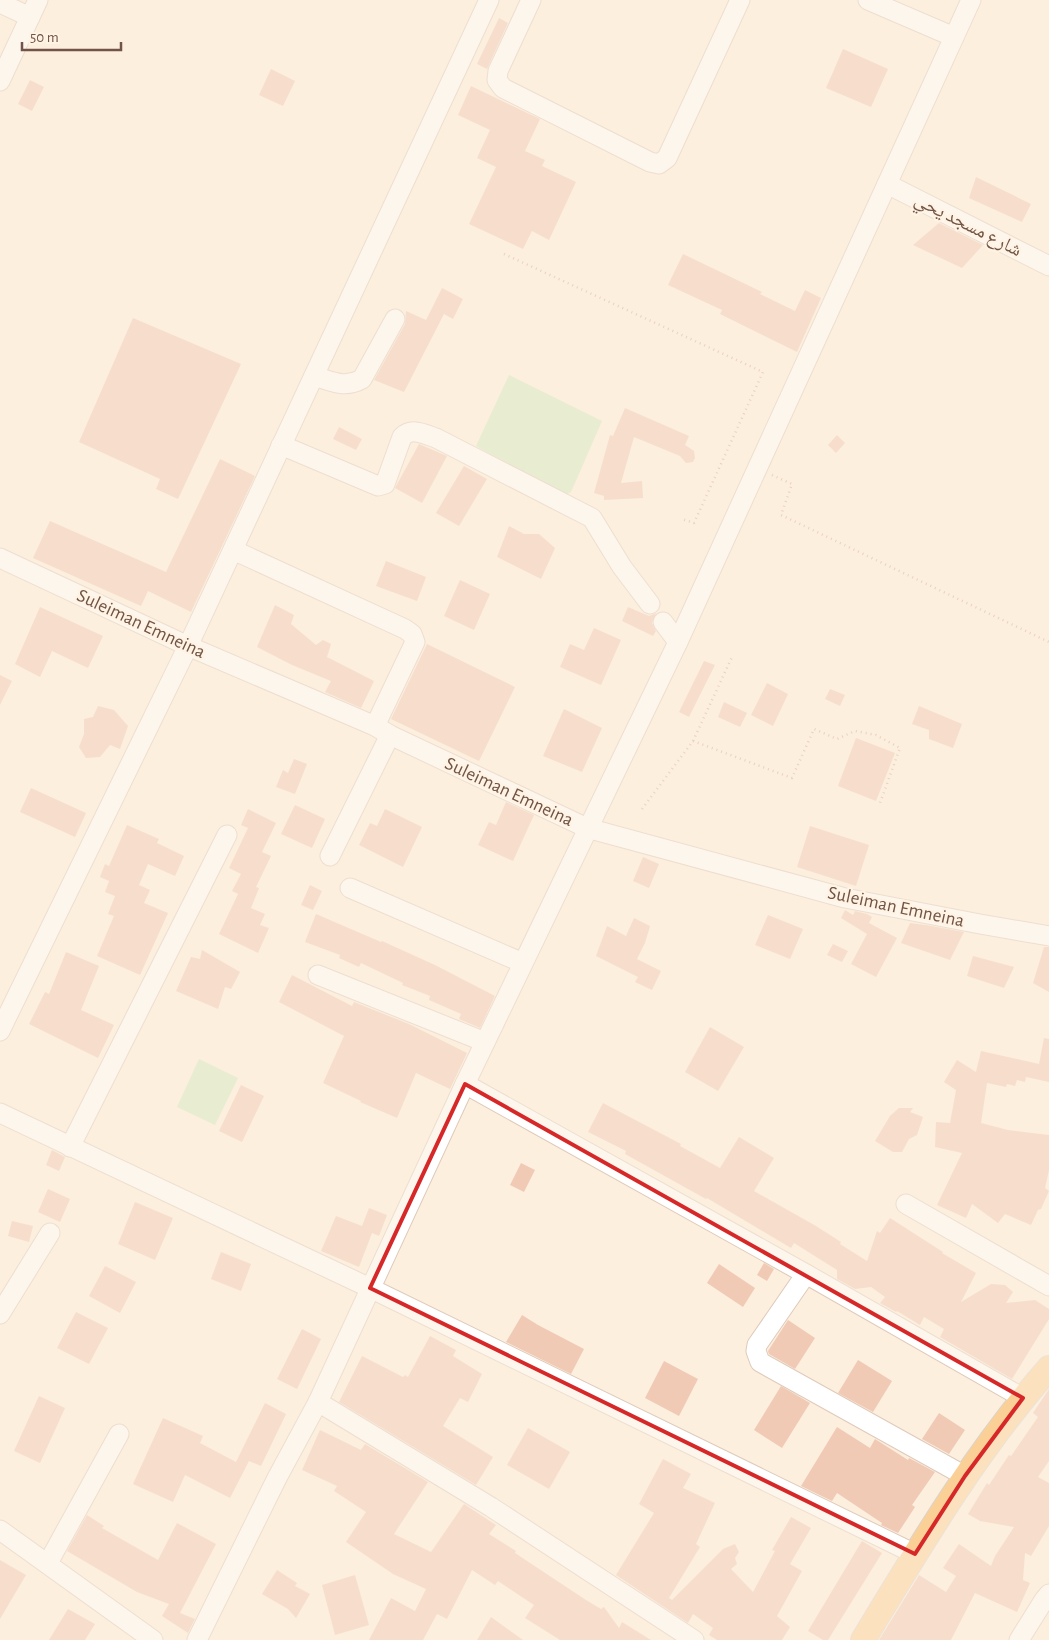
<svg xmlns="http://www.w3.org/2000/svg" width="1049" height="1640" font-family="'Alegreya Sans','Noto Naskh Arabic',sans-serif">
	<rect width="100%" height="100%" fill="#fcefde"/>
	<g fill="#d1e8be">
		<path d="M509 375 602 421 571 492 564 496 476 446Z"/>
		<path d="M199 1059 238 1078 215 1125 177 1107Z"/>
	</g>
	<g fill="#f1cab6">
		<path d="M499 18 508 23 487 69 477 64Z"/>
		<path d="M843 49 888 69 871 107 826 88Z"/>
		<path d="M271 69 295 81 283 106 259 95Z"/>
		<path d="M30 80 44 87 32 111 18 104Z"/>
		<path d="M471 86 540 119 525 151 545 160 542 166 576 182 549 240 532 231 523 249 469 224 496 167 477 158 490 130 458 115Z"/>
		<path d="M976 177 1031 204 1022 222 969 198Z"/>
		<path d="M939 223 983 245 962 268 913 245Z"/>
		<path d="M683 254 762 292 760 294 795 311 805 290 821 298 797 352 720 314 722 310 668 285Z"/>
		<path d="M442 288 463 299 453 319 444 314 404 392 374 380 405 324 406 311 426 320Z"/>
		<path d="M133 318 241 364 178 499 156 489 160 479 79 442Z"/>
		<path d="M625 408 689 436 685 445 694 451 695 458 693 462 686 463 680 456 634 437 621 483 642 481 643 498 604 500V496L594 493 610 435 613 436Z"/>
		<path d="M339 427 362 439 356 450 333 439Z"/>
		<path d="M837 435 845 443 836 453 828 445Z"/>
		<path d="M419 444 447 456 422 503 395 488Z"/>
		<path d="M220 459 255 476 191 612 148 591 141 606 33 558 50 521 166 572Z"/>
		<path d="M464 466 487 479 459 526 436 513Z"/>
		<path d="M509 526 524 534H539L555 548 541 579 497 557Z"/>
		<path d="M386 561 426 577 417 601 376 586Z"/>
		<path d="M460 580 490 594 474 630 444 616Z"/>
		<path d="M275 605 294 615 291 624 316 645 323 640 331 644 327 657 374 681 361 708 325 692 331 681 292 665 257 647Z"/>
		<path d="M40 607 103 636 88 668 52 651 40 677 15 664Z"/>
		<path d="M628 607 649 616 656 613 652 623 656 631 653 636 622 621Z"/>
		<path d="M594 628 621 640 601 685 560 667 570 644 584 650Z"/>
		<path d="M427 644 515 687 479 761 391 719Z"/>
		<path d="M704 661 715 665 689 717 679 712Z"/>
		<path d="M0 675 12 681 0 705Z"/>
		<path d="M767 683 788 694 773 726 751 715Z"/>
		<path d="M830 689 845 695 840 706 825 699Z"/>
		<path d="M724 702 747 713 740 727 718 717Z"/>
		<path d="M98 706 114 710 128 726 120 749 110 745 100 757 86 758 79 747 84 734V719L93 717Z"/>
		<path d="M919 706 962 724 953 748 929 739V730L912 724Z"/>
		<path d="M564 709 602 728 582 772 543 756Z"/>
		<path d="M856 738 895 753 876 801 838 786Z"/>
		<path d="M294 759 307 764 295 794 276 787 283 770 288 773Z"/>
		<path d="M31 788 86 813 75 837 20 812Z"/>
		<path d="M506 802 534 815 513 861 478 845 489 822 496 825Z"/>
		<path d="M295 805 325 819 312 848 281 834Z"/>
		<path d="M248 809 276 823 262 852 271 856 256 887 259 888 251 908 265 914 260 925 269 928 258 953 219 934 238 894 232 891 241 874 229 868 248 828 241 825Z"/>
		<path d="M385 809 422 827 403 867 359 845 370 823 377 826Z"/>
		<path d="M127 825 159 839 157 843 184 856 175 876 148 864 139 885 150 890 144 903 168 913 140 975 97 956 114 916 108 914 115 896 105 892 109 881 100 877 105 864 109 866Z"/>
		<path d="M810 826 869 845 856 886 797 867Z"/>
		<path d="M643 857 659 864 649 888 633 881Z"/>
		<path d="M310 885 322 891 313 910 301 905Z"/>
		<path d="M845 910 853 915 855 911 867 914 872 917 869 923 897 938 876 977 851 964 867 934 841 918Z"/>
		<path d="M316 914 381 942 382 941 435 965 495 996 480 1028 459 1019 461 1014 429 1000 430 996 402 985 403 983 361 963 359 967 339 958 340 955 305 942Z"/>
		<path d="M768 915 803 929 790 959 755 945Z"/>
		<path d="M634 918 650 926 645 943 637 959 661 971 652 990 635 982 638 977 596 956 607 926 626 936Z"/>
		<path d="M910 923 926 925 964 932 950 960 901 943Z"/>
		<path d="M833 944 848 951 842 962 827 955Z"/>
		<path d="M1044 947H1049V992L1033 983Z"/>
		<path d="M202 950 240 972 231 989 225 987 218 1009 176 991 191 957 200 959Z"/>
		<path d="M66 952 99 966 81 1010 114 1025 98 1058 29 1024 45 992 49 994Z"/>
		<path d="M973 956 1014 967 1004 988 967 976Z"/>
		<path d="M292 975 352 1006 354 1002 409 1024 467 1053 450 1089 416 1073 397 1118 360 1102 361 1101 323 1083 344 1036 279 1002Z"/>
		<path d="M710 1027 744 1047 718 1091 685 1072Z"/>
		<path d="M1044 1038 1049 1039V1082L1026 1077 1025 1082 1017 1080 1015 1086 1007 1084 1006 1087 987 1083 981 1123 1008 1130 1049 1135V1170L1045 1188 1049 1191 1041 1209 1038 1210 1031 1225 1005 1214 998 1223 972 1204 966 1218 937 1205 962 1153 935 1147 936 1122 950 1123 956 1090 944 1082 957 1060 976 1072 981 1051 1039 1064Z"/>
		<path d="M241 1085 264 1096 242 1142 219 1131Z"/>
		<path d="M603 1103 681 1144 680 1146 720 1168 739 1137 774 1158 754 1191 816 1226 841 1242 840 1244 867 1261 877 1231 880 1233 890 1218 943 1252 942 1253 976 1273 961 1302 991 1284 1005 1285 1013 1292 1006 1303 1035 1300 1049 1309V1319L1012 1379 940 1337 944 1329 924 1317 920 1325 897 1311 896 1312 880 1303 885 1297 871 1287 855 1289 837 1279V1270L794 1243 791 1248 707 1198 706 1199 625 1154 626 1151 588 1132Z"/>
		<path d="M899 1108H913L910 1112 923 1117 917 1135 909 1139 902 1152H893L875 1141 890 1116Z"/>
		<path d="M52 1150 65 1157 59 1171 46 1165Z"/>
		<path d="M521 1163 535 1170 524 1192 510 1185Z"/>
		<path d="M48 1189 70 1199 60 1222 38 1212Z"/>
		<path d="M135 1202 173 1218 155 1260 118 1244Z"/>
		<path d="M369 1208 387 1215 379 1236 372 1233 359 1267 321 1251 336 1216 362 1226Z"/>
		<path d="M12 1221 33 1226 29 1242 8 1236Z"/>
		<path d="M221 1252 251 1264 241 1291 211 1279Z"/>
		<path d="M764 1263 774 1269 767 1281 757 1275Z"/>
		<path d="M719 1264 755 1288 743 1307 707 1283Z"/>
		<path d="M105 1266 136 1282 120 1313 89 1296Z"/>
		<path d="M76 1312 108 1328 89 1364 57 1348Z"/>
		<path d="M522 1315 538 1325 584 1349 571 1374 506 1342Z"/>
		<path d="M788 1320 815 1338 795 1369 769 1354 768 1351Z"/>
		<path d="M302 1329 321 1339 297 1389 277 1379Z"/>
		<path d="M430 1336 456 1350 453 1356 482 1374 468 1402 460 1398 443 1426 493 1457 476 1485 339 1402 362 1356 403 1377 405 1375 408 1377Z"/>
		<path d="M858 1360 892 1381 873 1412 838 1393Z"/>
		<path d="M664 1361 698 1379 679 1416 645 1398Z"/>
		<path d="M781 1386 810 1403 782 1448 754 1430Z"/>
		<path d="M1049 1389V1461L1038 1477 1049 1483V1526L1031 1556 1025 1553 1023 1580 1030 1583 1017 1612 975 1593 951 1640H879L919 1575 946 1592 956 1576 943 1568 959 1544 991 1566 995 1556 1014 1527 980 1521 968 1514 987 1483 989 1485 1009 1455 1011 1456 1038 1417 1033 1413Z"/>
		<path d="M39 1396 65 1408 40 1463 14 1451Z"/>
		<path d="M265 1403 286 1414 261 1466 249 1461 230 1498 185 1475 173 1502 133 1484 163 1418 203 1436 200 1443 236 1462Z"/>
		<path d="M939 1413 965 1430 949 1454 922 1439Z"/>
		<path d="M837 1427 870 1448 875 1439 908 1460 909 1458 935 1472 912 1505 915 1507 898 1533 881 1525 882 1523 837 1493 832 1501 801 1486Z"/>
		<path d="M528 1428 570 1452 549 1489 507 1465Z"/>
		<path d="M320 1430 361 1450 365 1444 428 1482 394 1534 431 1552 464 1504 496 1525 489 1534 516 1551 515 1553 586 1600 601 1609 604 1607 619 1628 622 1622 651 1640H560L525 1618 534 1605 498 1581 495 1585 472 1570 447 1619 437 1614 423 1640H369L391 1598 415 1611 426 1589 393 1574 346 1542 366 1512 334 1491 337 1486 302 1470Z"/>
		<path d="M663 1459 691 1474 683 1488 715 1503 696 1544 700 1547 669 1598 672 1600 723 1549 735 1544 739 1552 735 1558 737 1564 731 1569 753 1592 775 1551 772 1550 791 1517 811 1528 790 1564 802 1571 777 1616 790 1627 782 1640H717L709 1635 713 1628 693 1614 688 1623 616 1575 654 1513 639 1504Z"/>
		<path d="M87 1515 104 1526 102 1528 158 1560 177 1523 216 1544 180 1613 195 1619 188 1633 162 1616 169 1604 137 1592 67 1551Z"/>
		<path d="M862 1541 882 1553 828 1640H823L808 1631Z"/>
		<path d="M0 1560 26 1575 0 1619Z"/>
		<path d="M277 1570 297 1583 295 1586 310 1594 296 1618 288 1609 262 1594Z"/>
		<path d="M355 1575 369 1625 335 1635 322 1585Z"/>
		<path d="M68 1609 95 1624 85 1640H49Z"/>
		<path d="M491 1617 523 1640H477Z"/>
	</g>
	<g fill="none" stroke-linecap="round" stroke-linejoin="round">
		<g stroke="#dfcabb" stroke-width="21">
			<g id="minor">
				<path d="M531 0 498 71 497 80 503 88 650 162 659 164 667 158 740 0"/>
				<path d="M868 0 954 37"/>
				<path d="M0 3 30 17"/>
				<path d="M0 81 38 0"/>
				<path d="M887 184 1049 266"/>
				<path d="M314 376C332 381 344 389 362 379L395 319"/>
				<path d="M281 445 378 486 385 484 402 437C412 427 424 434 436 438L592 518 622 567 650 604"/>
				<path d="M233 550 405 629 412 634 415 642 375 726"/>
				<path d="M0 558 188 646 375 726 390 735 587 828 845 898 980 924 1049 936"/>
				<path d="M663 622 678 642"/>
				<path d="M330 856 390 735"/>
				<path d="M350 888 523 963"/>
				<path d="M318 975 485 1042"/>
				<path d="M0 1031 188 646 489 0"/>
				<path d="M465 1084 806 1274 1023 1398"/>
				<path d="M0 1113 370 1288 915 1554"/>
				<path d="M70 1147 227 835"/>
				<path d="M906 1204 1049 1286"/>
				<path d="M806 1274 757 1345 756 1351 760 1362 965 1476"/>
				<path d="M0 1314 50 1233"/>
				<path d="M318 1402 491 1507 694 1640"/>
				<path d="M0 1530 153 1640"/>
				<path d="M48 1563 119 1434"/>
				<path d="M197 1640 277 1478 318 1402 465 1084 678 642 971 0"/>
				<path d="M1019 1640 1044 1600 1049 1594"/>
			</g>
		</g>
		<g stroke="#dad3cf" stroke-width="26">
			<path id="major" d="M863 1640C920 1546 976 1451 1049 1368"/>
		</g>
		<g stroke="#d5ae9a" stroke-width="2.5" stroke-dasharray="1 4" stroke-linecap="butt">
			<path d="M504 254 763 372 694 523 682 519"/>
			<path d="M772 475 792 484 781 515 1049 642"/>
			<path d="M693 741 732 657"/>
			<path d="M642 809 693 741 792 778 814 729 837 739 855 731 876 735 900 748 880 803"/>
		</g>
		<use href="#minor" stroke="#fff" stroke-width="19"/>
		<use href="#major" stroke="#fbd096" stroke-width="24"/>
	</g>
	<path d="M0 0H1049V1640H0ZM465 1084 1023 1398 965 1476 915 1554 370 1288Z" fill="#fcefde" fill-opacity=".55" fill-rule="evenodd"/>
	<path fill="none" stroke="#d62828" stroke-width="4" stroke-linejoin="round" d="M465 1084 1023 1398 965 1476 915 1554 370 1288Z"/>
	<g text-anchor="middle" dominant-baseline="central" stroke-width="4.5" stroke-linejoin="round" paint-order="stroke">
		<g font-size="19" fill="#715447" stroke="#fff3e4">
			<text transform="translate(968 225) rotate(27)">شارع مسجد يحي</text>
			<text transform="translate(141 624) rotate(25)">Suleiman Emneina</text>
			<text transform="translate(509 792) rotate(25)">Suleiman Emneina</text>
			<text transform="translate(896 907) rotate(12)">Suleiman Emneina</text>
		</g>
	</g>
	<path d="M22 42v8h99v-8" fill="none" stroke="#715447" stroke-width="2.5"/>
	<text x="30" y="42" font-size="15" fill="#715447" stroke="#fff3e4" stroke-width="4" paint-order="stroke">50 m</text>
</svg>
